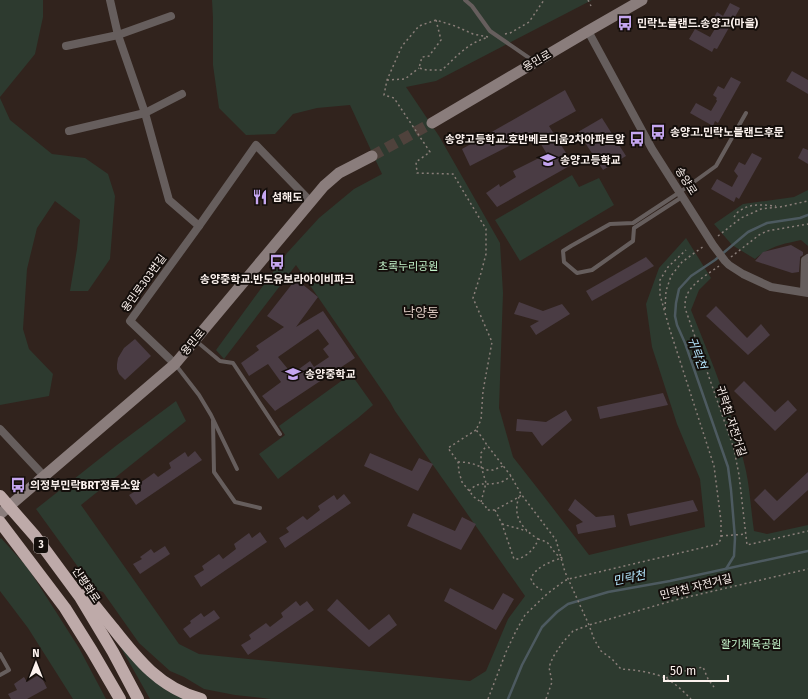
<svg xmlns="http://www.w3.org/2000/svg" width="808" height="699" font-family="'Fira Sans','Noto Sans KR',sans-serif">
	<rect width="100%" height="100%" fill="#31231d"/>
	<g fill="#2d3a2f">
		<path d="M0 0H43V17L35 54 0 97Z"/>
		<path d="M212 0H592L436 81 406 87 439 136 500 243 503 293 499 408 513 457 542 494 589 555 705 527 700 479 677 424 652 347 646 304 659 268 686 238 711 278 699 290 691 310C712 362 734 415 746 471 750 490 751 511 754 531L767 534 808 525V699H271L235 695 204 689 184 677 170 671 139 643 103 592 94 589 36 509 117 445 176 401 186 421 81 505 179 644 199 654 470 681 486 671 508 619 525 596 395 411 390 402 296 265 224 359 216 350 287 253 319 218 354 189 382 174 350 105 317 108 293 114 275 134 246 135 219 108 213 65V18Z"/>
		<path d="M0 98 10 120 52 154 85 158 108 174 115 196 110 259 88 291H70L77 249 80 220 55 201 37 228 27 269 23 329 29 349 53 374 49 396 0 405Z"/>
		<path d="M572 175 579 187 599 178 614 205 520 261 495 220Z"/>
		<path d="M808 190V246L801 240C783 244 770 246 755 259L732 245 714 224 743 204 794 197Z"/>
		<path d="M351 374 373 405 358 418 278 479 259 454 285 435 279 426Z"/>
		<path d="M1 538 28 568 79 648 106 699H73L28 628 0 591V539Z"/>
		<path d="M120 646 191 699H150Z"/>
	</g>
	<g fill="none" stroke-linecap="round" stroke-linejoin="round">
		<g stroke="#4d5a60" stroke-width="2.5">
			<path d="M726 569 734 556 735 538 731 490 728 467 685 343 677 325 675 316 676 303 679 289 691 276 715 260 748 232 767 223 800 218 808 215"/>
			<path d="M508 699 522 665 542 627 557 612 568 604 608 592 670 581 808 551"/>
		</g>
	</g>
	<g fill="#4a3c44" fill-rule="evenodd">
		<path d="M730 3 740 8 717 49 714 48 712 52 689 39 695 29 710 37 716 27 715 26 716 24 712 21 717 12 723 16Z"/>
		<path d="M792 71 808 80V94L786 81Z"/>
		<path d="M731 77 741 82 718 123 715 121 713 126 690 113 696 103 711 111 717 101 716 99 717 98 713 95 718 86 724 89Z"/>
		<path d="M565 90 576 111 549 126 573 164 497 207 486 193 499 184 500 187 516 177 513 171 547 154 534 133 470 166 462 149Z"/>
		<path d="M602 118 626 156 603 170 578 132Z"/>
		<path d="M803 148 808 150V164L798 158Z"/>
		<path d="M752 153 762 158 739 199 736 197 734 202 711 189 717 179 732 187 738 176 734 171 739 162 745 165Z"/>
		<path d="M791 245 803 252V255L800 257V259L799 272 792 273 755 261 763 252Z"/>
		<path d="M646 257 654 266 592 301 586 291Z"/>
		<path d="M296 279 318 297 296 327 323 311 355 358 275 411 262 396 281 382 268 364 249 376 241 363 259 350 256 346 284 327 267 316ZM318 329 329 344 323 349 329 357 314 367 310 361 292 374 278 357Z"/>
		<path d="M519 302 543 311 562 304 570 314 536 335 530 326 539 321 514 314Z"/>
		<path d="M716 306 747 338 761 324 770 335 748 355 706 316Z"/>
		<path d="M135 339 151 356 125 380 119 374 117 369V364L118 358 124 348Z"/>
		<path d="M744 381 775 412 788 400 797 410 775 431 734 391Z"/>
		<path d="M663 393 668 405 600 419 597 407Z"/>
		<path d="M566 410 572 420 542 446 532 432 516 431 517 419 546 422Z"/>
		<path d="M195 451 202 460 136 505 129 495 139 489 137 485 154 473 158 477 171 468 169 463 185 452 188 457Z"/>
		<path d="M370 453 412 471 419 458 433 464 418 491 364 466Z"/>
		<path d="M808 472V490L774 521 754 500 765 489 777 501Z"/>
		<path d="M344 494 351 503 285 548 279 538 289 532 286 528 303 516 307 520 320 510 318 506 334 495 337 500Z"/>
		<path d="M575 499 596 517 614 515 616 527 578 534 576 525 583 522 568 510Z"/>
		<path d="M693 500 698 511 630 526 627 514Z"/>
		<path d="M413 513 455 531 462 517 476 524 461 550 407 526Z"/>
		<path d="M260 532 267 542 201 587 194 576 204 570 202 566 219 554 223 559 236 549 234 544 249 533 252 538Z"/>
		<path d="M165 546 170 554 140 574 133 564 142 559 140 557 151 549 154 553Z"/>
		<path d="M450 588 493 610 503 593 514 599 496 630 444 601Z"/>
		<path d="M337 599 369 630 389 614 397 625 369 647 327 610Z"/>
		<path d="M296 601 300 606 307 601 314 610 248 655 241 645 251 639 249 635 266 623 270 627 283 617 281 613Z"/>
		<path d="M214 610 220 618 190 638 183 629 191 623 190 621 201 613 204 617Z"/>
		<path d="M40 674 47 688 27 699H11L8 694 17 690 14 684 24 677 27 682Z"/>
	</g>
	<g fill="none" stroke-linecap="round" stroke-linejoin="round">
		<path stroke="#4f423c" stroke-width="11" stroke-dasharray="11 5.5" stroke-linecap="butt" d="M372 156 432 123"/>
		<g stroke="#8a7e79" stroke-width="1.5" stroke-dasharray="2 3" stroke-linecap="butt">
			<path d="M588 0 591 6"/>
			<path d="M436 20 441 40 429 56 422 57 419 68 427 70H442C456 57 468 43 486 38"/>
			<path d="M505 34 510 33 529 22 544 0"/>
			<path d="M488 37 473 34 455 26 436 20 419 26 402 46 387 80 384 95 394 98 430 152 416 162 417 173 453 174 486 229V254L481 273 473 298 492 342 483 391 481 420 476 430 481 436 487 445 511 476 521 494 556 540 565 572 589 625 594 639 601 651 612 659 621 669C635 670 654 672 667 679 676 684 684 692 691 699"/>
			<path d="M387 80 405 79 419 68"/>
			<path d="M780 207 808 201"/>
			<path d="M734 217C736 214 738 211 741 210 751 203 764 205 776 206"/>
			<path d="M718 236 741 218 761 209 779 207"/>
			<path d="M731 257 759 235 767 231 808 224"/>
			<path d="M719 266C708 274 692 283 687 295 685 299 685 304 685 308L734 449 739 475 747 545 808 531"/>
			<path d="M665 309 666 291 671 276 682 262 704 246"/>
			<path d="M476 430 448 448 458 462 459 472 462 482 474 497 485 505 487 510H495L519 497 521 495"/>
			<path d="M458 462C468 462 477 464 486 470H493L503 466"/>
			<path d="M469 491C480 480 483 486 496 483 502 483 507 479 511 476"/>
			<path d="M481 502 486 483 481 466V453L487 445"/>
			<path d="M495 510 502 524 514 559C524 560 536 548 538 539 522 529 512 516 519 497"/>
			<path d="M502 524 527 531"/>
			<path d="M721 536 746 534"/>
			<path d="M538 539 547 542 556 554 562 558C551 561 534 568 531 579L535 586 542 590"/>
			<path d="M666 678 680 672 703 667 708 679 714 687"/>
			<path d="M488 699 506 652 516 631 525 615 547 594 564 581 569 579 718 544 721 539V521L714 466 669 327 660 295V280L668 267 686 250"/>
			<path d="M546 699 552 682 549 667 553 657 563 642 573 631 589 625 675 600 808 569"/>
		</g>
		<g stroke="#665e5d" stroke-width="4">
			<path d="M465 0 472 6 490 31 535 62"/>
			<path d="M682 197 634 228 633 241 592 270 577 273 564 262 563 251 571 246 610 224 633 223 680 192 716 166 746 113"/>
			<path d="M195 340 220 361 233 363 280 434"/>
			<path d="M175 364 199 395 211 415 237 469"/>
			<path d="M213 421 214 472 235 502 260 508"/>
			<path d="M0 654 9 670 0 675"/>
		</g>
		<g stroke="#665e5d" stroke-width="8">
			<path d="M110 0 118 35 145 113 169 200 199 226 130 321 175 364"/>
			<path d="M588 31 652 149 713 245 725 261 729 265 743 274 771 287 808 293"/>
			<path d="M66 46 118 35 171 16"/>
			<path d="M69 131 145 113 182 94"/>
			<path d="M199 226 256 145 311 202"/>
			<path d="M804 292 805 260 808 258"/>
			<path d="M0 429 44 476"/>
		</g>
		<g stroke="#8a7d7c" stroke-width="11">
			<path d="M432 123 588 31 642 0"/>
			<path d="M0 514 175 364 324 186 339 173 372 156"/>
		</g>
		<g stroke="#beaaa9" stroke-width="12">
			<path d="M0 496 35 536 80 597 113 652 138 699"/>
			<path d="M0 522 65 608 92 651 120 699"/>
			<path d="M86 594C95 606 104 617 113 628 138 660 160 688 201 699"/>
		</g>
	</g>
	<defs>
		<g id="bus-bare" transform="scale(1.2)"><path d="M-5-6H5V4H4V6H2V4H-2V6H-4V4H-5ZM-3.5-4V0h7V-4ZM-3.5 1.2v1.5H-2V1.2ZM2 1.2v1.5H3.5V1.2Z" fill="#c5a6f0" stroke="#140e0b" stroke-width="2.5" paint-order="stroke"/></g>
		<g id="school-bare" transform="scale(1.2)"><path d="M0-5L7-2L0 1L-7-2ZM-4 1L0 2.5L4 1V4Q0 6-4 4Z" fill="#c5a6f0" stroke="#140e0b" stroke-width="2.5" paint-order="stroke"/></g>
		<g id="restaurant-bare" transform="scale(1.2)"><path d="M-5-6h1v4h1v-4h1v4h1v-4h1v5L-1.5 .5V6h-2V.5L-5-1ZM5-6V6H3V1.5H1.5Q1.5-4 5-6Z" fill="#c5a6f0" stroke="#140e0b" stroke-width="2.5" paint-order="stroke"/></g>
	</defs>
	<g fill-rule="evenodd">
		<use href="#bus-bare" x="625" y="23"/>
		<use href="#bus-bare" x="658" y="132"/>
		<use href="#bus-bare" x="637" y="139"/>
		<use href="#school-bare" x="548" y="160"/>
		<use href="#restaurant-bare" x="260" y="197"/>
		<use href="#bus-bare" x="277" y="262"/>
		<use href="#school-bare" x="293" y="374"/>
		<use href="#bus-bare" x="18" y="485"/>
	</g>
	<g text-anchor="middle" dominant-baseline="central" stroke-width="4" stroke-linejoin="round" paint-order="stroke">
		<rect fill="#140e0b" stroke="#b6aeaa" stroke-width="1" x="34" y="537" width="14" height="16" rx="3"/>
		<g font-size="10" font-weight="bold" fill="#fcf2ee">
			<text x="41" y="545">3</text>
		</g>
		<g font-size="11" font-weight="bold" fill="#fcf2ee" stroke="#140e0b" text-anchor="start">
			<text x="637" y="23">민락노블랜드.송양고(마을)</text>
			<text x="670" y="132">송양고.민락노블랜드후문</text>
			<text x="625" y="139" text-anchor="end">송양고등학교.호반베르디움2차아파트앞</text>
			<text x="560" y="160">송양고등학교</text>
			<text x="272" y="197">섬해도</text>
			<text x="277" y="279" text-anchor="middle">송양중학교.반도유보라아이비파크</text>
			<text x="305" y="374">송양중학교</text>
			<text x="30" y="485">의정부민락BRT정류소앞</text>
		</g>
		<g font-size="11" fill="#fcf2ee" stroke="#140e0b">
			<text transform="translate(537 61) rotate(-30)">용민로</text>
			<text transform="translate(686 181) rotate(58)">송양로</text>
			<text transform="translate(144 283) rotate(-54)">용민로303번길</text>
			<text transform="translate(193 342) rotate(-50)">용민로</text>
			<text transform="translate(731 421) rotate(72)">귀락천 자전거길</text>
			<text transform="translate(86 585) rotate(56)">신평화로</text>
			<text transform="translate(696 587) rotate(-14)">민락천 자전거길</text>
		</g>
		<g font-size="11" fill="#c3f3c9" stroke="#140e0b">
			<text x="408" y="266">초록누리공원</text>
			<text x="751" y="644">활기체육공원</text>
		</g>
		<g font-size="12" font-style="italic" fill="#b4e5fd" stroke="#140e0b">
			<text transform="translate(697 353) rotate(70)">귀락천</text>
			<text transform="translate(629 578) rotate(-12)">민락천</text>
		</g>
		<g font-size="13" fill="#d9c6be" stroke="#140e0b">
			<text x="421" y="312">낙양동</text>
		</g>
	</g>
	<g transform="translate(36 663)" stroke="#140e0b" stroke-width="3" paint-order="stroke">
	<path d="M0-3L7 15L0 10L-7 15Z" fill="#fcf2ee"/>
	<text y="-6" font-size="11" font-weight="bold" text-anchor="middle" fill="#fcf2ee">N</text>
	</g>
	<path d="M664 675v6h64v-6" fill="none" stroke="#fcf2ee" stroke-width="2"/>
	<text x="670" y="675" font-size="12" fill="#fcf2ee" stroke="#140e0b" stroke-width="3" paint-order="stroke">50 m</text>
</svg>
